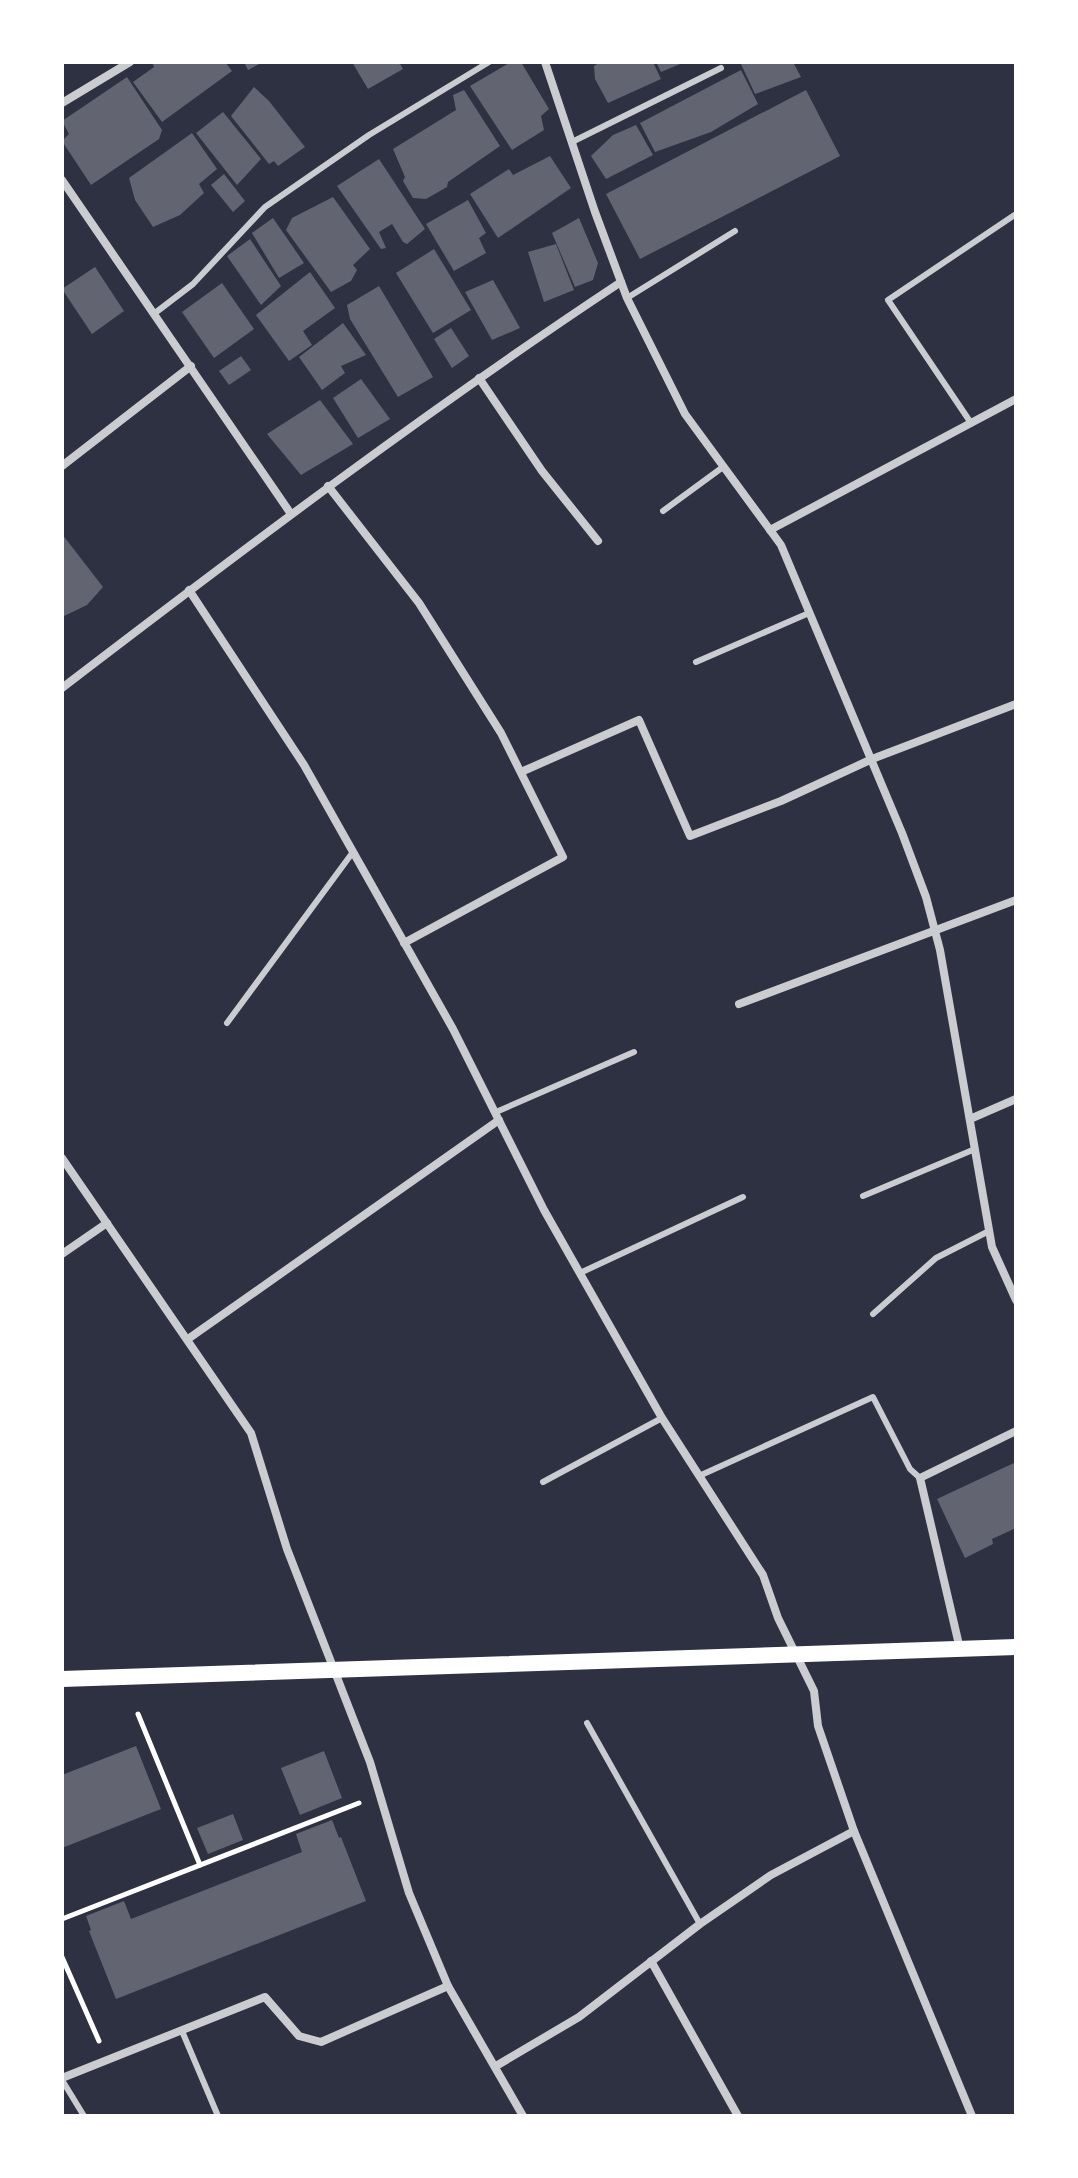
<svg xmlns="http://www.w3.org/2000/svg" width="1078" height="2178" font-family="Arial,sans-serif">
	<rect width="100%" height="100%" fill="#2d3142"/>
	<g fill="#626471">
		<path d="M152 62H225L232 71 162 122 133 82 154 67Z"/>
		<path d="M244 62H263L248 70Z"/>
		<path d="M352 62H399L403 69 368 89Z"/>
		<path d="M511 62H521L549 109 541 116 544 130 512 150 470 86Z"/>
		<path d="M600 62H653L661 79 608 103 595 79 594 66Z"/>
		<path d="M656 62H685L661 72Z"/>
		<path d="M740 62H793L801 77 755 94Z"/>
		<path d="M741 70 758 104 711 132 655 152 640 123Z"/>
		<path d="M127 77 162 130 159 139 91 185 62 141 69 134 62 121Z"/>
		<path d="M254 87 269 101 305 147 278 166 274 161 269 164 231 116Z"/>
		<path d="M464 90 500 146 448 182 447 187 426 199 413 198 403 181 405 177 393 149 456 110 453 95Z"/>
		<path d="M806 90 840 156 640 259 606 194Z"/>
		<path d="M223 112 261 159 237 185 196 133Z"/>
		<path d="M636 125 653 155 606 179 591 156 613 135Z"/>
		<path d="M192 133 217 169 199 184 204 193 180 215 153 227 135 200 129 178Z"/>
		<path d="M550 156 571 188 498 238 470 194 509 169 513 175Z"/>
		<path d="M379 159 425 229 407 244 403 242 392 224 379 232 386 248 381 249 337 186Z"/>
		<path d="M224 174 245 201 233 212 211 185Z"/>
		<path d="M333 197 370 249 353 265 357 270 351 281 331 292 286 230 292 218Z"/>
		<path d="M468 200 486 233 479 238 486 253 454 271 426 224Z"/>
		<path d="M273 218 304 263 279 278 252 233Z"/>
		<path d="M579 218 598 263 593 280 575 287 552 233Z"/>
		<path d="M250 239 281 286 261 305 227 256Z"/>
		<path d="M556 244 574 290 544 302 528 252Z"/>
		<path d="M434 249 471 310 433 333 396 273Z"/>
		<path d="M95 267 124 311 92 334 62 289Z"/>
		<path d="M310 272 335 308 303 331 312 345 289 361 256 315Z"/>
		<path d="M493 280 520 328 492 340 465 292Z"/>
		<path d="M222 283 254 329 214 358 182 312Z"/>
		<path d="M379 286 433 377 398 397 350 319 347 305Z"/>
		<path d="M343 323 366 355 341 366 345 373 322 390 299 357Z"/>
		<path d="M451 328 469 356 452 368 434 339Z"/>
		<path d="M241 356 251 370 229 385 219 371Z"/>
		<path d="M361 379 390 419 358 438 333 398Z"/>
		<path d="M320 400 353 444 301 475 267 434Z"/>
		<path d="M62 534 103 587 87 605 62 617Z"/>
		<path d="M1016 1462V1528L992 1539 993 1544 965 1558 937 1499Z"/>
		<path d="M136 1746 161 1809 62 1848V1775Z"/>
		<path d="M324 1751 342 1798 300 1815 281 1768Z"/>
		<path d="M233 1814 243 1840 208 1854 197 1828Z"/>
		<path d="M332 1820 339 1838 341 1837 366 1901 116 1999 89 1931 91 1930 86 1916 124 1901 131 1919 302 1852 296 1834Z"/>
	</g>
	<g fill="none" stroke-linecap="round" stroke-linejoin="round">
		<g stroke="#fff" stroke-width="5">
			<path d="M138 1714 200 1865"/>
			<path d="M62 1919 359 1803"/>
			<path d="M62 1957 99 2041"/>
		</g>
		<g stroke="#caccd0" stroke-width="6">
			<path d="M572 142 721 68"/>
			<path d="M627 298 735 231"/>
			<path d="M155 313 193 284 265 207 369 135 489 62"/>
			<path d="M971 423 888 300 1016 214"/>
			<path d="M663 511 723 467"/>
			<path d="M696 662 809 613"/>
			<path d="M227 1023 353 852"/>
			<path d="M496 1112 634 1052"/>
			<path d="M863 1196 975 1149"/>
			<path d="M580 1273 743 1197"/>
			<path d="M873 1314 936 1258 989 1231"/>
			<path d="M699 1476 873 1397 910 1469 920 1478"/>
			<path d="M543 1482 662 1418"/>
			<path d="M587 1723 700 1924"/>
			<path d="M182 2031 218 2116"/>
			<path d="M62 2080 84 2116"/>
		</g>
		<g stroke="#caccd0" stroke-width="8">
			<path d="M545 62 595 212 627 298 685 414 781 545 902 833 926 897 940 950 992 1247 1016 1300"/>
			<path d="M62 103 130 62"/>
			<path d="M62 180 291 514"/>
			<path d="M479 378 542 471 598 541"/>
			<path d="M62 466 191 366"/>
			<path d="M328 486 419 603 501 733 563 857 404 943"/>
			<path d="M770 530 1016 399"/>
			<path d="M189 590 304 765 453 1029 544 1210 662 1418 763 1575 778 1618 814 1691 818 1726 854 1831 972 2116"/>
			<path d="M62 688C245 548 429 409 621 282"/>
			<path d="M521 772 639 720 690 836 781 801 872 759 1016 704"/>
			<path d="M739 1004 1016 900"/>
			<path d="M970 1119 1016 1099"/>
			<path d="M62 1158 251 1433 287 1549 370 1762 409 1893 448 1986 523 2116"/>
			<path d="M62 1254 107 1223"/>
			<path d="M188 1339 499 1120"/>
			<path d="M960 1649 920 1478 1016 1431"/>
			<path d="M651 1961 738 2116"/>
			<path d="M496 2066 579 2017 700 1924 771 1875 854 1831"/>
			<path d="M62 2078 265 1997 299 2036 321 2042 448 1986"/>
		</g>
		<path stroke="#fff" stroke-width="16" d="M62 1679 1016 1647"/>
	</g>
	<rect width="1078" height="2178" fill="none" stroke="#ffffff" stroke-width="128"/>
</svg>
